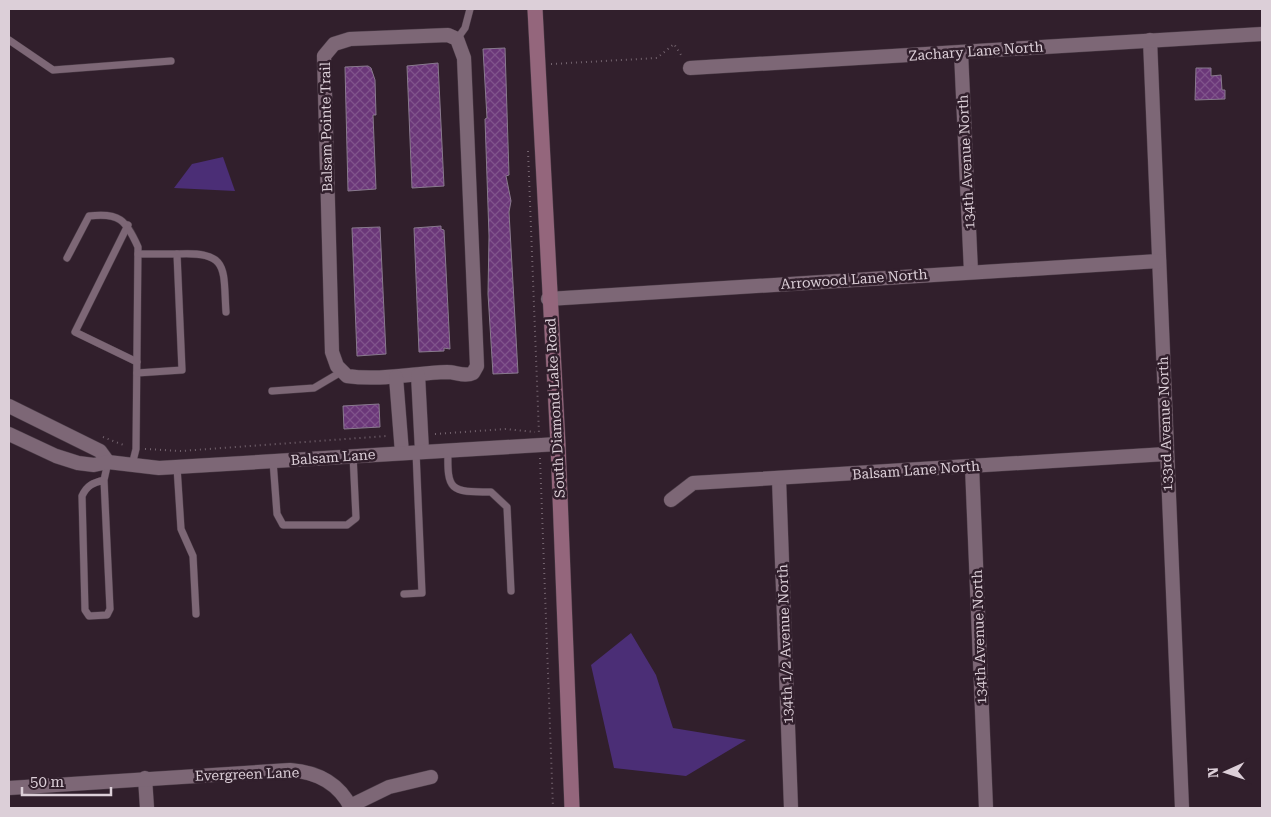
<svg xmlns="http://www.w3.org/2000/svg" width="1271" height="817" font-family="'Roboto Serif',serif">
	<defs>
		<pattern id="building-cross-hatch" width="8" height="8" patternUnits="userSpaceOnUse" patternTransform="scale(1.25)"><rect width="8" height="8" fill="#6b3779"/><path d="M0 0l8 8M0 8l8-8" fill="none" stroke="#80538b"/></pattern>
	</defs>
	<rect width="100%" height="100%" fill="#311f2c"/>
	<g fill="#4b2e76">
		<path d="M223 157 235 191 174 188 192 164Z"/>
		<path d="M631 633 656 675 673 728 746 740 686 776 614 768 591 665Z"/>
	</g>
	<g fill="url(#building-cross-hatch)" stroke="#897a8e">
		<path d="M505 48 509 175 506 176 511 201 509 212 518 373 493 374 488 294 489 236 485 119 487 118 483 49Z"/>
		<path d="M438 63 444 186 412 188 407 66Z"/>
		<path d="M368 66 371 68 375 80 376 115H373L376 189 348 191 345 67Z"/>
		<path d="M1196 68H1211V76L1221 75 1222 90H1225V99L1195 100Z"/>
		<path d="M441 226V229L444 230 450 349 444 348V351L419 352 414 228Z"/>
		<path d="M380 227 386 354 357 356 352 228Z"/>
		<path d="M379 404 380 427 344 429 343 406Z"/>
	</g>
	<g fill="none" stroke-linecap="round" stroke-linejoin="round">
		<g stroke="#4b3c47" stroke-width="8">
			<g id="lane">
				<path d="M457 39 465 28 470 9"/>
				<path d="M9 40 53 70 171 61"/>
				<path d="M128 225 75 332 137 362"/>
				<path d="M177 254C230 251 223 269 226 312"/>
				<path d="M67 258 89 216C119 212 126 220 138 247L136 449 132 465"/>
				<path d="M137 373 182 370 177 254H138"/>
				<path d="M272 391 314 388 341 372"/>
				<path d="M448 450C447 491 450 492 491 492L507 507 511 591"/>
				<path d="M273 461 277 514 283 525H347L356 518 353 455"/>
				<path d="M177 467 181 529 193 556 196 614"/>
				<path d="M104 480C93 483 87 485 82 496L85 610 89 616 107 615 110 609 104 480 108 462"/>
				<path d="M404 594 422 593 416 452"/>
			</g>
		</g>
		<g stroke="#4b3c47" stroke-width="15">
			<g id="street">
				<path d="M448 35 457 39 464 58 477 366 473 373C465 377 456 372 447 372 414 373 380 381 347 376L337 366 332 352 324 56 334 44 350 39Z"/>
				<path d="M1150 40 1182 808"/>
				<path d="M961 52 971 272"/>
				<path d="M690 68 1262 34"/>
				<path d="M548 299 1159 261"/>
				<path d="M418 375 422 451"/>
				<path d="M396 377 402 453"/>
				<path d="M9 406 100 451 108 462"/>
				<path d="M9 434 56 456 78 463 94 465 108 462 159 468 558 444"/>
				<path d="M972 466 986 808"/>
				<path d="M779 479 791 808"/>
				<path d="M671 500 693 483 1166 454"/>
				<path d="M145 778 147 808"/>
				<path d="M9 788 290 770C316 772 339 783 351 808"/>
				<path d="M350 806 389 787 431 777"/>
			</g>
		</g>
		<g stroke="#4b3c47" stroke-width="16">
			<path id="secondary" d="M535 9 558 444 572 808"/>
		</g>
		<g stroke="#73636e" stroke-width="2" stroke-dasharray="1 4" stroke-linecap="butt">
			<path d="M551 64 657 58 674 44 683 58"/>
			<path d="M528 151 539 434"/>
			<path d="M435 434 506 429 535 432"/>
			<path d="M103 437 126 446"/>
			<path d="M145 449 181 451 387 436"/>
			<path d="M540 458 553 808"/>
		</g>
		<use href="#lane" stroke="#7d6776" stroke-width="7"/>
		<use href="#street" stroke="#7d6776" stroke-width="14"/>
		<use href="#secondary" stroke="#94667c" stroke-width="15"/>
	</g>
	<g text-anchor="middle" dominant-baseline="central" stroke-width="5" stroke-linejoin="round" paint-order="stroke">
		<g font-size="14" fill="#dccfd8" stroke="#311f2c">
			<text transform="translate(976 51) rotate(-4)">Zachary Lane North</text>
			<text transform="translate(326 127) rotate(-91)">Balsam Pointe Trail</text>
			<text transform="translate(966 162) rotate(-93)">134th Avenue North</text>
			<text transform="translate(854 279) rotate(-4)">Arrowood Lane North</text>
			<text transform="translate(555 408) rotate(-93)">South Diamond Lake Road</text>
			<text transform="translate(1165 424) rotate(-92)">133rd Avenue North</text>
			<text transform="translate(333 457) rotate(-4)">Balsam Lane</text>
			<text transform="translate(916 470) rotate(-4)">Balsam Lane North</text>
			<text transform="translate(979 637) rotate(-92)">134th Avenue North</text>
			<text transform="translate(785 644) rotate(-92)">134th 1/2 Avenue North</text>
			<text transform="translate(247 774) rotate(-2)">Evergreen Lane</text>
		</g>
	</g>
	<rect width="1271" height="817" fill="none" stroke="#dccfd8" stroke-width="20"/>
	<g transform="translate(1226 772) rotate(267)" stroke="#311f2c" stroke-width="4" paint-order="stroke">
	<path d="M0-4L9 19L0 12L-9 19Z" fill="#dccfd8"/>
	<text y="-8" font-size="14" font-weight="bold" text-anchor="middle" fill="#dccfd8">N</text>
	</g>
	<path d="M22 787v8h89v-8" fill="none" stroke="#dccfd8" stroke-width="2.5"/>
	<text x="30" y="787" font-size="15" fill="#dccfd8" stroke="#311f2c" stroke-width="4" paint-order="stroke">50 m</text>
</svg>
